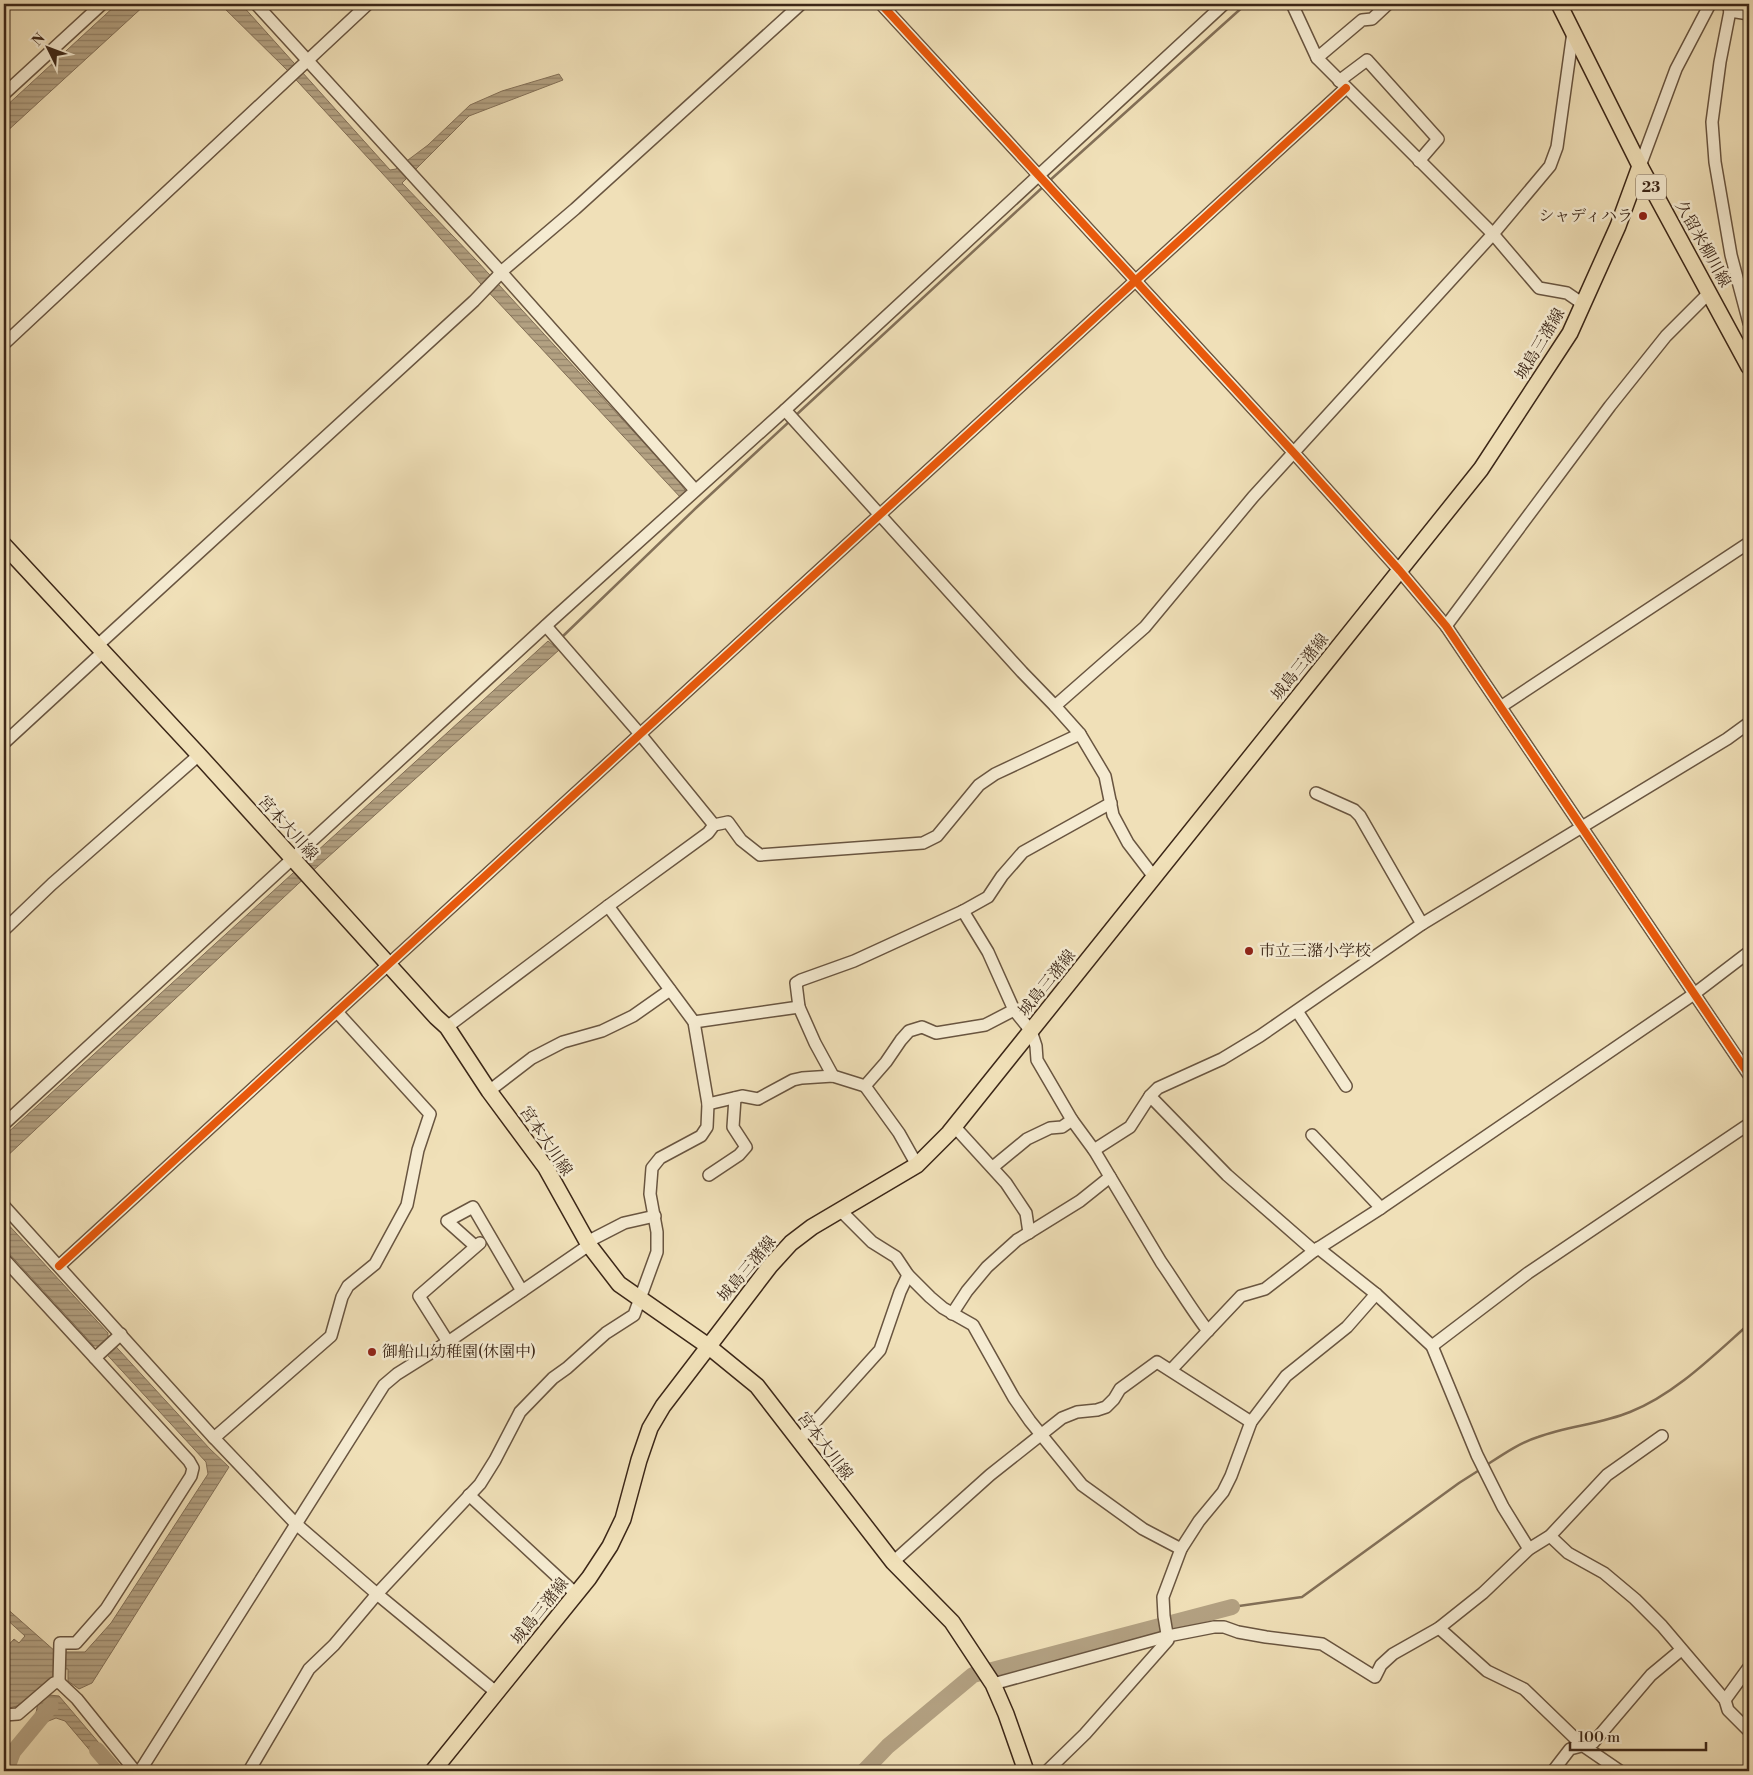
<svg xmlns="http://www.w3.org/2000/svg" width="1753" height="1775" font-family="'Libre Bodoni','Noto Serif JP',serif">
	<defs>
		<pattern id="water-rules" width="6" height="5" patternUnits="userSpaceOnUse" patternTransform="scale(1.25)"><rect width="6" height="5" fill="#b3a182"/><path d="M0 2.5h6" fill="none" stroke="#938369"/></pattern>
	</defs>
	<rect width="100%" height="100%" fill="#f0e0b8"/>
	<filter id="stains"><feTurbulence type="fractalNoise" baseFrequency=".004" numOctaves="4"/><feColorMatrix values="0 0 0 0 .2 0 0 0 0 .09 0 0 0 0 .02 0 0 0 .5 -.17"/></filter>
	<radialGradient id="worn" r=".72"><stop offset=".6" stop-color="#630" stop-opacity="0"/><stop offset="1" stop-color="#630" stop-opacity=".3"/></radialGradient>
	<g fill="url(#water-rules)" stroke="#837058">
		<path d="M117 4H146L4 134V108Z"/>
		<path d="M220 4H241L390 170 396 169 428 145 470 105 502 91 559 74 563 80 469 116 402 183 477 261 677 479 687 493 681 498 481 284 393 185 287 70Z"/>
		<path d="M548 641 559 650 298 884 4 1159V1136Z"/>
		<path d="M4 1220 108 1333V1338L210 1449 229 1467 92 1683 79 1689 68 1681V1669H55L54 1677 43 1687 49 1695 59 1696 116 1763 104 1767 65 1721 56 1718 46 1722 36 1713 38 1703 32 1696 17 1706 9 1708 4 1701V1660L6 1658 4 1655V1650L14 1639 19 1643 25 1636 4 1617V1606L56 1652H85L111 1623 208 1474 206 1462 99 1346H94L4 1248Z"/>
	</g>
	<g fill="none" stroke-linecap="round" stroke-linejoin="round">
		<g stroke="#837058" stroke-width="2.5">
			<path d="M1048 182 1246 4"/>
			<path d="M795 416 1044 186"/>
			<path d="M561 638 697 507 791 420"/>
			<path d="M1485 1466C1502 1455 1519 1443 1538 1437 1568 1426 1601 1424 1630 1412 1674 1395 1714 1355 1749 1324"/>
			<path d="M1232 1607 1302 1597 1459 1483 1481 1469"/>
		</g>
		<g stroke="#b3a182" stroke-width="16">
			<path d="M97 1750 115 1771"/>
			<path d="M6 1771 13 1752 51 1706"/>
			<path d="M864 1771 888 1746 973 1675 1232 1607"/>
		</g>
		<g stroke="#695540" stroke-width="14">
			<g id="minor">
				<path d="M256 4 501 272 695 490"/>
				<path d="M881 4 1294 453 1400 571 1446 626 1749 1075"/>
				<path d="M1292 4 1317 58 1493 234 1539 288 1567 293 1583 304"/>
				<path d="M1728 5 1730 11 1749 14"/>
				<path d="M1730 11 1720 62 1712 122 1715 162 1731 255 1749 323"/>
				<path d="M1317 58 1362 20 1372 19 1388 4"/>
				<path d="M1339 81 1367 60 1438 139 1419 161"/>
				<path d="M4 94 102 4"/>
				<path d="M1640 166 1676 69 1710 4"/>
				<path d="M4 344 368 4"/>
				<path d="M785 410 1022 672 1055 706 1080 734 1105 776 1113 815 1128 843 1154 877"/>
				<path d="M546 626 640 734 714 825"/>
				<path d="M1446 626 1610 406 1666 336 1709 293"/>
				<path d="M98 645 474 301 497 277 501 272 575 209 801 4"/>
				<path d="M1055 706 1145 627 1253 497 1493 234 1550 166 1557 147 1573 32"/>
				<path d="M1502 706 1747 544 1749 548"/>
				<path d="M4 743 104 651"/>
				<path d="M1316 793 1354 810 1360 816 1422 924"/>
				<path d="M963 911 988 952 1014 1010 1031 1031 1036 1046 1037 1060 1072 1120 1094 1150 1161 1262C1177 1285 1191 1309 1208 1331"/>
				<path d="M4 930 52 884 199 755"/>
				<path d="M1297 1011 1346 1086"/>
				<path d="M694 1022 799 1007"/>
				<path d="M447 1027 608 906 708 833 714 825 728 822 741 840 760 855 923 843 937 836 979 785 995 774 1080 734"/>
				<path d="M833 1076 815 1043 799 1007 796 983 801 980 854 961 963 911 988 897 1002 876 1023 852 1111 803"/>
				<path d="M865 1086 899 1133 917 1165"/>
				<path d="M489 1091 532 1058 563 1042 602 1031 633 1016 670 990"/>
				<path d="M1150 1096 1227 1175 1314 1251"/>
				<path d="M708 1104 742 1096 758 1099 793 1080 802 1078 833 1076 865 1086 886 1062 901 1040 909 1031 922 1027 936 1033 985 1025 1014 1010"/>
				<path d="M4 1124 552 620 785 410 1224 4"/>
				<path d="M954 1126 1006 1183 1026 1213 1029 1233"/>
				<path d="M1312 1135 1381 1208"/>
				<path d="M1094 1150 1130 1127 1150 1096 1158 1088 1222 1059 1260 1036 1422 924 1727 739 1749 723"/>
				<path d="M993 1167 1027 1139 1050 1128 1062 1127 1072 1120"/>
				<path d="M709 1175 739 1155 746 1147 733 1127 735 1098"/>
				<path d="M4 1206 214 1438 331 1336 342 1297 348 1286 375 1264 407 1205 418 1150 430 1114 337 1012"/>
				<path d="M841 1211 872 1242 896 1257 908 1275 930 1297 943 1308 973 1325 1014 1398 1030 1421 1082 1485 1143 1529 1181 1549"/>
				<path d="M587 1242 624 1223 655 1216"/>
				<path d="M475 1246 447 1221 473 1207 522 1291"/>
				<path d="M1318 1248 1376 1294 1432 1346 1477 1455 1503 1507 1529 1549"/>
				<path d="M4 1259 95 1358 121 1334"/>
				<path d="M59 1266 1346 88"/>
				<path d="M952 1314 967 1291 987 1267 1017 1240 1080 1201 1110 1177"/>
				<path d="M448 1342 419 1296 480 1243"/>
				<path d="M1432 1346 1528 1273 1749 1124"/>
				<path d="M1171 1370 1241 1296 1265 1289 1314 1251 1381 1208 1694 994 1749 952"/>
				<path d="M214 1438 295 1523 377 1594 497 1693"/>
				<path d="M799 1440 880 1350 900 1292 908 1275"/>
				<path d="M469 1495 576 1594"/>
				<path d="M1550 1536 1568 1553 1604 1573 1635 1599 1662 1626 1725 1700 1728 1710 1749 1731"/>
				<path d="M893 1562 990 1475 1062 1418 1077 1412 1097 1410 1106 1407 1114 1399 1120 1389 1157 1362 1251 1422"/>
				<path d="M1439 1628 1487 1671 1524 1689 1582 1745 1620 1771"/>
				<path d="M59 1682 60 1643H76L106 1609 191 1476 193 1468 189 1461 95 1358"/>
				<path d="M993 1684 1168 1636 1214 1627H1224L1238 1632 1266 1637 1322 1644 1375 1677 1381 1665 1393 1654 1439 1628 1483 1593 1529 1549 1550 1536 1607 1475 1662 1436"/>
				<path d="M1725 1700 1749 1667"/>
				<path d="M4 1715 18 1714 54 1683 59 1682 77 1699 135 1771"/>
				<path d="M140 1771 384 1385 397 1374 448 1342 589 1245"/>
				<path d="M249 1771 309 1669 334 1645 377 1594 480 1484 495 1460 520 1412 553 1378 567 1368 606 1333 634 1315 657 1252V1232L650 1194 652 1168 660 1158 701 1136 707 1127 708 1104 694 1022 608 906"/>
				<path d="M1047 1771 1085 1734 1168 1640 1164 1616 1163 1597 1181 1549 1199 1521 1223 1492 1231 1476 1251 1422 1286 1376 1347 1327 1376 1294"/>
				<path d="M1553 1771 1570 1749 1593 1743 1651 1675 1681 1650"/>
			</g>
		</g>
		<g stroke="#3c2718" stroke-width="18">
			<g id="major">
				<path d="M1559 4 1640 166 1749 367"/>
				<path d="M4 545 199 755 436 1017 447 1027 489 1091 546 1168 589 1245 619 1284 708 1346 757 1386 893 1562 952 1622 993 1684 1006 1714 1026 1771"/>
				<path d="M433 1771 589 1578 610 1546 623 1519 639 1460 650 1428 663 1406 770 1266 791 1243 812 1227 917 1165 949 1133 1481 469 1570 333 1618 226 1640 166"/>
			</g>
		</g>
		<use href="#minor" stroke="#f5ebd1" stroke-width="11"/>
		<use href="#major" stroke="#f0e0b8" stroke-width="15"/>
		<g stroke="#f5ebd1" stroke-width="11">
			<g id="cycleway">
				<path d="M881 4 1294 453 1400 571 1446 626 1749 1075"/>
				<path d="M59 1266 1346 88"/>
			</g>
		</g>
		<use href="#cycleway" stroke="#e8590c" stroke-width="8"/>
	</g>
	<g fill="#8f2418" stroke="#f5ebd1" stroke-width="2">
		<circle cx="1643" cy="216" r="5"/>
		<circle cx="1249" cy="951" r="5"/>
		<circle cx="372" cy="1352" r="5"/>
	</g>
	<g text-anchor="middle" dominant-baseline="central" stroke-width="5" stroke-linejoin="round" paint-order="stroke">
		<rect fill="#f5ebd1" stroke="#746250" stroke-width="1" x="1636" y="174.5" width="30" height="25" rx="4"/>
		<g font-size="15" font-weight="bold" fill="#3c2718">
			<text x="1651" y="187">23</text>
		</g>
		<g font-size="16" fill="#3c2718" stroke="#f5ebd1" text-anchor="start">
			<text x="1633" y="216" text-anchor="end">シャディハラ</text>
			<text x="1259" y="951">市立三潴小学校</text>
			<text x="382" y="1352">御船山幼稚園(休園中)</text>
		</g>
		<g font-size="16" fill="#3c2718" stroke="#f5ebd1">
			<text transform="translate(1703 244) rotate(61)">久留米柳川線</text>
			<text transform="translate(1540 344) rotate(-59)">城島三潴線</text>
			<text transform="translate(1300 667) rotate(-51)">城島三潴線</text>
			<text transform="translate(288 828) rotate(48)">宮本大川線</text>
			<text transform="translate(1047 983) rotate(-51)">城島三潴線</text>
			<text transform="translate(546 1141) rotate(56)">宮本大川線</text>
			<text transform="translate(747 1269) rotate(-50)">城島三潴線</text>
			<text transform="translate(825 1446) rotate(53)">宮本大川線</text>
			<text transform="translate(540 1611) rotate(-51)">城島三潴線</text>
		</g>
	</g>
	<rect width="1753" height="1775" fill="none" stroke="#f0e0b8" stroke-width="20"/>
	<rect x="5" y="5" width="1743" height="1765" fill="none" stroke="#3c2718" stroke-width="2.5"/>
	<rect x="10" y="10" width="1733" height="1755" fill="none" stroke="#3c2718"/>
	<g transform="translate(48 48) rotate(312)" stroke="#f5ebd1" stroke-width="4" paint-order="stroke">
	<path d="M0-4L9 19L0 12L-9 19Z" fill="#3c2718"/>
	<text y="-8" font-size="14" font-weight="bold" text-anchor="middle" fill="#3c2718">N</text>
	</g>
	<path d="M1570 1742v8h136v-8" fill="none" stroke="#3c2718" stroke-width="2.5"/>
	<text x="1578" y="1742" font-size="15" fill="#3c2718" stroke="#f5ebd1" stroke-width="4" paint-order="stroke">100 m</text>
	<rect width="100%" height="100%" filter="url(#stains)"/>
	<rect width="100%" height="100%" fill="url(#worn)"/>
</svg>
